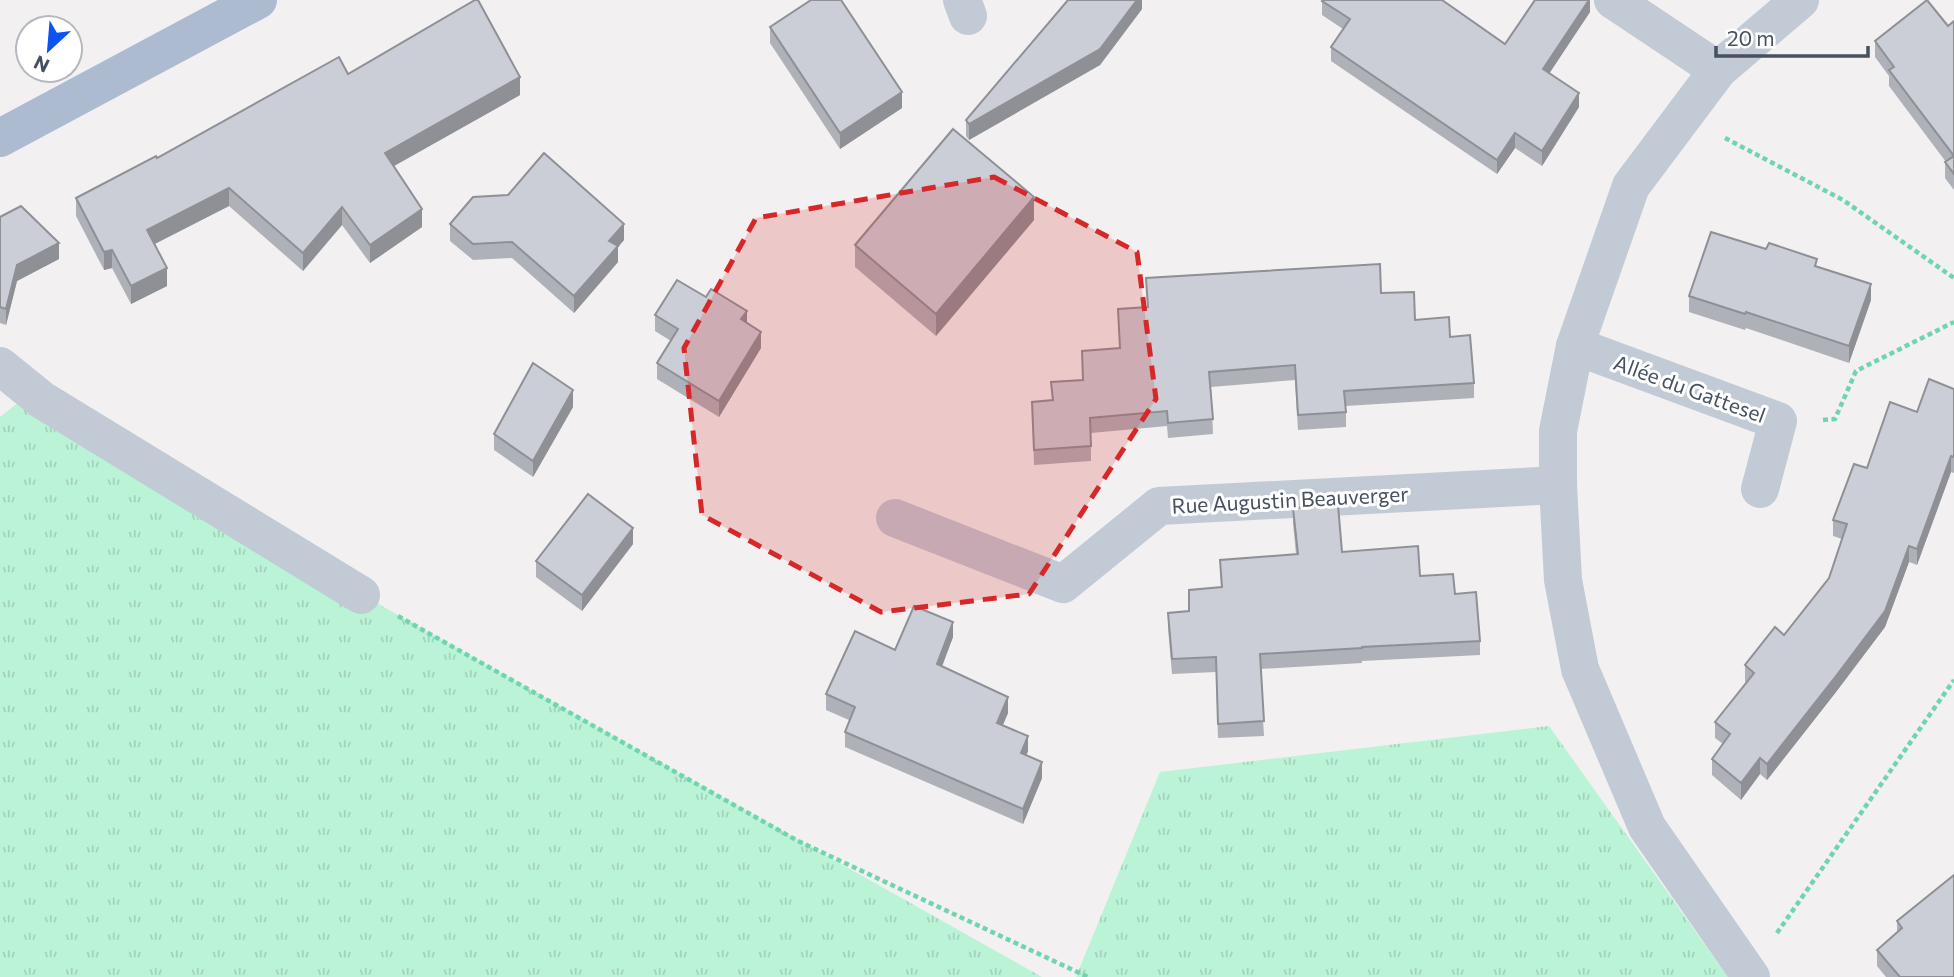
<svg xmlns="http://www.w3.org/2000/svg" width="1954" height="977" font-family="Commissioner,sans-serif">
	<defs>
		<pattern id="grass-tufts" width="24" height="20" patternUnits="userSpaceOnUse" patternTransform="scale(1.75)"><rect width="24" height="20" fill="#bbf3d7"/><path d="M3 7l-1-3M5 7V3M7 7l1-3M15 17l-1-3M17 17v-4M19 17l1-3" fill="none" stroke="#a2d2bb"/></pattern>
	</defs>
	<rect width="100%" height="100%" fill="#f2f0f0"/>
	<g fill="url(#grass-tufts)">
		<path d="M19 402 1042 977H0V417Z"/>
		<path d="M1549 726 1728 977H1076L1160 772Z"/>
	</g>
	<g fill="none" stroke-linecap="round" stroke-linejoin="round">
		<g stroke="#70d4ae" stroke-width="4.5" stroke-dasharray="5 3.5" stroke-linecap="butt">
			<path d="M1725 138 1843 200 1954 278"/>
			<path d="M1823 420 1835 419 1856 371 1954 322"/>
			<path d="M398 616 798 841 1088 977"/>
			<path d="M1777 933 1954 680"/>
		</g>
		<g stroke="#c2cad6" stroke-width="38">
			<path d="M962 0 968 16"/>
			<path d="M1613 0 1718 70"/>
			<path d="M1575 346 1778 421 1760 489"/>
			<path d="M0 366 42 400 361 595"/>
			<path d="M895 518 1063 584 1159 506 1558 485"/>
			<path d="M1751 977 1647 827 1580 669 1563 580 1558 485V431L1575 346 1631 186 1718 70 1800 0"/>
		</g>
		<path stroke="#adbbd1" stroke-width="38" d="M0 138 258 0"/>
	</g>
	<g fill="#afb1b8">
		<path d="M1142 0V9L1100 65 969 140 966 136V120Z"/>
		<path d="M1590 0V12L1549 73 1579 107 1542 166 1515 148 1497 174 1331 61V47L1343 29 1322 15V1L1505 44Z"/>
		<path d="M1954 21V190L1945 178V162H1946L1889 86V76L1875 57V41L1948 26Z"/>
		<path d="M770 27 902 108 840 149 770 43Z"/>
		<path d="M348 74 520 95 394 166 422 227 370 263 342 225 303 271 229 206 154 244 167 286 131 304 112 268 104 270 76 216V198Z"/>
		<path d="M0 217 59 259 17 281 6 325 0 323Z"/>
		<path d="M1034 220 936 336 855 267V245Z"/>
		<path d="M450 224 624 240 618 247V262L574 313 512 258 473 260 450 241Z"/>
		<path d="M1817 266 1871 300 1849 363 1746 328 1745 330 1689 312V296Z"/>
		<path d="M1146 278 1381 293 1415 320 1450 337 1474 383V398L1346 406V427L1298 430 1295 380 1211 387 1213 434 1168 438 1167 426 1091 433V461L1034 465 1032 402 1052 400 1051 382 1082 380V351L1120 348 1118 309 1147 307Z"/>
		<path d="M655 315 747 323 761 348 719 417 657 379V363L671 341 655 331Z"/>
		<path d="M1954 389V473L1951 472 1917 565 1909 562 1885 627 1836 692 1767 780 1760 774 1741 800 1712 775V759L1723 744 1715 738V722L1746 683 1745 681V665L1784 635 1829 578 1842 539 1833 536V520L1867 468 1917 412Z"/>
		<path d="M573 407 533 477 494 450V434Z"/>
		<path d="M1293 508 1342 552 1420 576 1455 594 1480 641V655L1362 661V663L1260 669 1264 736 1218 738 1216 672 1172 674 1168 628V613L1189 611V590L1221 587 1220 560 1296 554 1293 523Z"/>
		<path d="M633 544 582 611 536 577V561Z"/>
		<path d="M953 637 942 667 1008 713 1003 725 1028 751 1026 756 1042 778 1023 824 845 747V732L849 720 826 710V694L895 650Z"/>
		<path d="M1897 921 1954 977H1886L1877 966V950L1897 932Z"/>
	</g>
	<g fill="#8e9096">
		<path d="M1137 0H1142V9L1100 65 969 140V124Z"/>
		<path d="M1589 0H1590V12L1543 83V69Z"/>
		<path d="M520 77V95L385 171V153Z"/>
		<path d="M902 92V108L840 149V133Z"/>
		<path d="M1579 93V107L1542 166V151Z"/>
		<path d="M1515 133V148L1497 174V160Z"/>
		<path d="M229 188V206L147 248V230Z"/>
		<path d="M1034 197V220L936 336V314Z"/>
		<path d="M342 207V225L303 271V253Z"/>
		<path d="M422 209V227L370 263V245Z"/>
		<path d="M624 224V240L618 247V262L574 313V296L609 241Z"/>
		<path d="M59 243V259L17 281 6 325V309L17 265Z"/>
		<path d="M112 250V268L104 270V252Z"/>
		<path d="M167 268V286L131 304V286Z"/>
		<path d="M1871 284V300L1849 363V346Z"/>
		<path d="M747 311V327L741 319Z"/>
		<path d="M761 332V348L719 417V401Z"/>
		<path d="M573 390V407L533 477V461Z"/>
		<path d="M1951 456V472L1917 565V549Z"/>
		<path d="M633 528V544L582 611V595Z"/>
		<path d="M1909 546V562L1885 627 1836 692 1767 780V764Z"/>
		<path d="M953 622V637L937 679V664Z"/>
		<path d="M1008 697V713L997 738V723Z"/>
		<path d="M1028 736V751L1021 769V753Z"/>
		<path d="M1760 758V774L1741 800V783Z"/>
		<path d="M1042 762V778L1023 824V809Z"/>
	</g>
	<g fill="#cbced6" stroke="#8e9096" stroke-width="2">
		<path d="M475 0H478L520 77 385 153 422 209 370 245 342 207 303 253 229 188 147 230 167 268 131 286 112 250 104 252 76 198 156 156 157 158 339 57 348 74Z"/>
		<path d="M811 0H841L902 92 840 133 770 27Z"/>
		<path d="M1068 0H1137L1100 49 969 124 966 120Z"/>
		<path d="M1323 0H1442L1505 44 1535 0H1589L1543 69 1579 93 1542 151 1515 133 1497 160 1331 47 1350 19 1322 1Z"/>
		<path d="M1927 0 1948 26 1954 21V156L1889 70 1894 67 1875 41Z"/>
		<path d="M953 129 1034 197 936 314 855 245Z"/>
		<path d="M544 153 624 224 609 241 618 246 574 296 512 242 473 244 450 224 473 197 508 195Z"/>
		<path d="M1954 156V174L1945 162Z"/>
		<path d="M21 206 59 243 17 265 6 309 0 307V217Z"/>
		<path d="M1711 232 1766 249 1769 243 1817 259 1815 266 1871 284 1849 346 1746 312 1745 314 1689 296Z"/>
		<path d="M1380 264 1381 293 1414 292 1415 320 1449 317 1450 337 1470 335 1474 383 1344 391 1346 412 1298 415 1295 365 1209 372 1213 419 1168 423 1167 411 1090 418 1091 446 1034 450 1032 402 1053 400 1051 382 1083 380 1082 351 1120 348 1118 309 1148 307 1146 278Z"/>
		<path d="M677 280 706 297 711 289 747 311 741 319 761 332 719 401 657 363 678 329 655 315Z"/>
		<path d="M533 363 573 390 533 461 494 434Z"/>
		<path d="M1929 379 1954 389V457L1951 456 1917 549 1909 546 1885 611 1836 676 1767 764 1760 758 1741 783 1712 759 1730 734 1715 722 1754 673 1745 665 1775 627 1784 635 1829 578 1847 524 1833 520 1854 464 1867 468 1890 402 1917 412Z"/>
		<path d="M588 494 633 528 582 595 536 561Z"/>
		<path d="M1338 505 1342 552 1418 546 1420 576 1453 574 1455 594 1476 592 1480 641 1362 647V648L1260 654 1264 721 1218 724 1216 657 1172 659 1168 613 1189 611V590L1222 587 1220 560 1298 554 1293 508Z"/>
		<path d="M914 606 953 622 937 664 1008 697 997 723 1028 736 1021 753 1042 762 1023 809 845 732 855 707 826 694 855 631 895 650Z"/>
		<path d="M1954 875V977H1900L1877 950 1902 928 1897 921Z"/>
	</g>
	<path fill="#d62828" fill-opacity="0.2" stroke="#d62828" stroke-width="5" stroke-dasharray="14 9" stroke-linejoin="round" d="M994 177 1137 252 1156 399 1029 594 881 612 702 515 684 348 756 218Z"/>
	<g text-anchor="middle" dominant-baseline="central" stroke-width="6" stroke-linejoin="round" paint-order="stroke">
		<g font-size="21" fill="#46505f" stroke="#fff">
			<text transform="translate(1690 388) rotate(20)">Allée du Gattesel</text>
			<text transform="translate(1290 499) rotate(-3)">Rue Augustin Beauverger</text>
		</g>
	</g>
	<g transform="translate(49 49) rotate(206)"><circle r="33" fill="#ffffff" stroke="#b5b9bf" stroke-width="2"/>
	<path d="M0-5L12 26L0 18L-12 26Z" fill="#0b54f1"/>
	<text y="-10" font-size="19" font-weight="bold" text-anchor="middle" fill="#46505f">N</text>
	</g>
	<path d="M1716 46v10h152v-10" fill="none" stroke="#46505f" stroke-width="3.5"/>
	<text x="1727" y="46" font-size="21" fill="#46505f" stroke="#ffffff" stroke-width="5" paint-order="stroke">20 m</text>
</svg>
